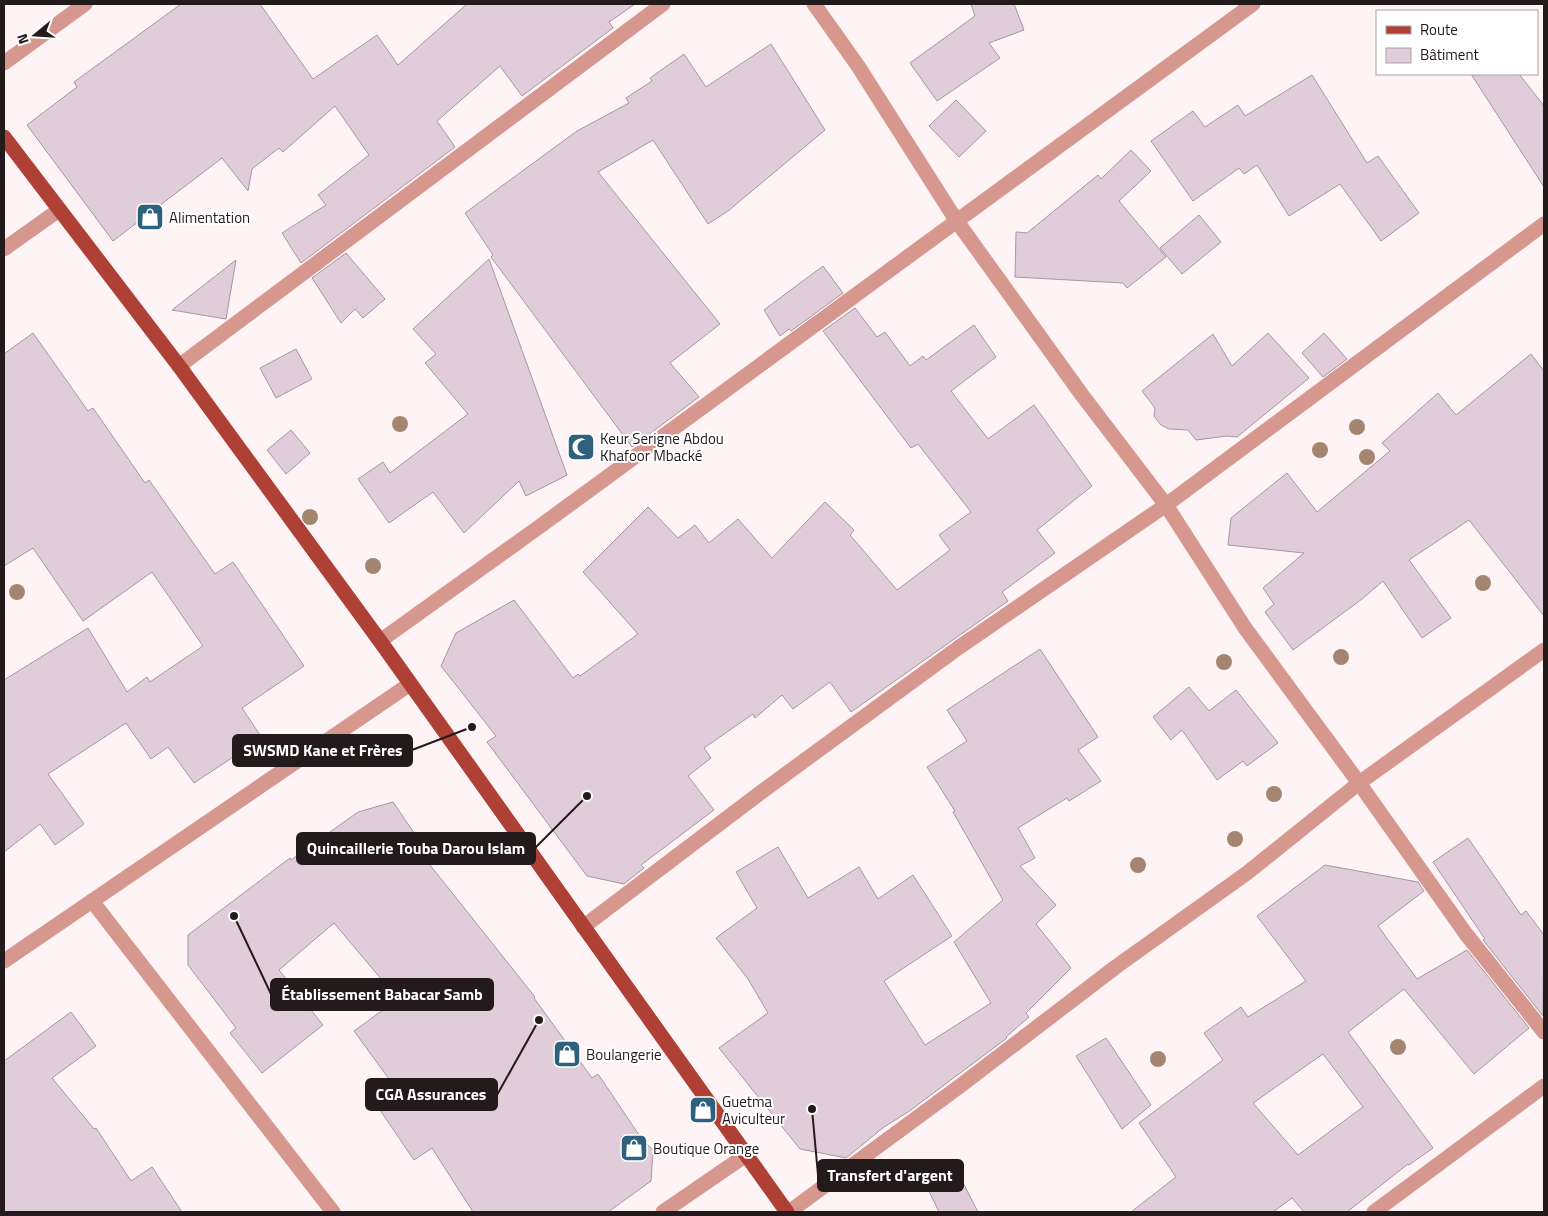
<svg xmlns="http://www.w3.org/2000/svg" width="1548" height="1216" font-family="'Titillium Web',sans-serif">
	<rect width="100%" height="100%" fill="#fef4f6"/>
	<g fill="#e1ccda" stroke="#a895a2" fill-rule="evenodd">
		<path d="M181 4H260L313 79 377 35 398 65 467 4H635L609 22 613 28 522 96 500 66 437 121 455 147 301 263 282 233 326 205 318 195 369 155 335 106 283 152 279 148 252 169 248 191 222 158 113 241 27 125 77 87 74 82Z"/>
		<path d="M971 4H1014L1024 30 989 43 1000 58 937 101 910 63 975 16Z"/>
		<path d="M771 44 825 130 728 211 708 224 653 140 598 172 720 324 670 363 699 397 632 447 491 257 493 255 465 213 577 131 629 103 626 98 652 81 650 78 684 54 706 87Z"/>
		<path d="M1471 74H1519L1544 106V187Z"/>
		<path d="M1312 75 1367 163 1378 156 1419 213 1381 241 1340 184 1289 216 1257 165 1244 174 1239 168 1193 201 1151 141 1193 111 1205 127 1238 105 1245 116Z"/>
		<path d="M956 100 986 131 959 157 929 126Z"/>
		<path d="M1131 150 1151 171 1119 201 1166 257 1127 288 1123 283 1015 277 1016 232 1027 233 1098 175 1101 179Z"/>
		<path d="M1199 215 1221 242 1182 274 1160 248Z"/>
		<path d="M346 253 385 299 363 318 355 309 341 323 312 278Z"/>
		<path d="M489 259 567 475 526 496 519 481 464 533 433 492 389 523 358 479 383 462 390 473 468 414 425 363 436 354 413 329Z"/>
		<path d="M236 260 226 319 172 310Z"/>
		<path d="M823 266 843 293 791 331 789 329 780 336 764 310Z"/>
		<path d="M855 308 877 337 885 332 910 366 923 356 926 360 974 325 996 357 951 391 988 439 1034 405 1092 486 1037 530 1055 553 1002 592 1008 601 851 712 830 682 793 709 782 695 755 718 753 714 704 748 711 758 688 776 714 810 641 865 644 868 624 884 587 876 487 742 496 736 441 666 456 633 514 600 573 678 578 674 580 676 638 634 583 572 648 507 678 538 695 525 709 543 738 519 772 558 825 502 854 530 850 535 897 590 950 550 939 535 971 512 918 444 911 448 823 331Z"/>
		<path d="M33 333 88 411 93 408 145 483 149 480 215 574 233 562 304 666 242 708 262 738 194 783 168 747 151 759 126 723 48 774 84 824 55 845 40 824 4 852V680L88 628 127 692 147 677 150 682 203 646 152 572 83 621 33 548 4 566V354Z"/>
		<path d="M1268 333 1309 378 1237 437 1227 436 1196 440 1188 430 1169 429 1161 425 1154 416 1155 408 1142 391 1213 334 1232 366Z"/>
		<path d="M1324 333 1347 359 1323 377 1302 353Z"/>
		<path d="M296 349 312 379 276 398 260 368Z"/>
		<path d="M1531 354 1544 371V616L1469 520 1409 560 1451 618 1422 638 1383 581 1362 599 1293 650 1265 612 1274 604 1263 588 1304 553 1228 545 1231 518 1287 473 1317 512 1390 451 1382 443 1438 393 1456 415Z"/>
		<path d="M291 430 310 453 286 474 267 450Z"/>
		<path d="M1040 649 1098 737 1078 750 1101 781 1069 801 1067 798 1018 828 1035 858 1020 866 1056 905 1036 924 1071 968 1026 1013 1029 1017 1006 1037 1007 1038 908 1112 884 1127 846 1158 800 1149 719 1048 768 1013 748 979 716 938 757 908 736 872 778 847 808 898 859 867 878 899 913 875 952 936 884 981 925 1045 991 1003 954 942 1003 900 953 812 955 811 927 767 967 741 947 710Z"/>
		<path d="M1189 687 1209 711 1236 690 1278 743 1247 766 1243 761 1217 780 1182 730 1171 740 1153 717Z"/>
		<path d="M393 802 423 846 418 850 535 997 534 998 592 1078 598 1074 637 1132 653 1151 651 1181 608 1212H473L432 1148 414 1160 376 1104 397 1090 354 1031 398 999 334 923 279 970 323 1025 262 1073 230 1033 236 1028 188 965V935L290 858 291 860 358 812Z"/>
		<path d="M1468 838 1521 915 1526 911 1544 935 1543 1016 1483 940 1485 939 1433 862Z"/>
		<path d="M1325 865 1418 882 1424 891 1378 926 1417 979 1467 950 1529 1028 1474 1074 1404 989 1348 1032 1433 1148 1409 1165 1408 1164 1347 1212H1304L1292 1198 1273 1212H1131L1176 1177 1139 1123 1223 1060 1204 1033 1241 1007 1248 1017 1306 981 1257 916ZM1323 1054 1363 1107 1298 1155 1253 1103Z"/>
		<path d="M71 1012 96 1046 52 1078 94 1129 96 1128 131 1181 152 1167 182 1212H4V1061Z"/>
		<path d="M1106 1038 1151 1105 1122 1129 1076 1056Z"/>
		<path d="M954 1165 978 1212H939L924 1181Z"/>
	</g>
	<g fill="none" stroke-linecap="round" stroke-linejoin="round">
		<g stroke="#d6978e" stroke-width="15">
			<path d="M814 4 858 66 956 220 1082 395 1166 505 1245 628 1359 783 1466 934 1544 1032"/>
			<path d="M4 63 85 4"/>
			<path d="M4 249 59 210"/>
			<path d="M179 366 663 4"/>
			<path d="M380 641 539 527 1253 4"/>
			<path d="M92 901 333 1212"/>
			<path d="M583 927 760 793 958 648 1166 505 1544 224"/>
			<path d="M4 961 410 684"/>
			<path d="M663 1212 746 1155"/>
			<path d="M789 1212 960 1086 1117 966 1247 873 1359 783 1544 650"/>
			<path d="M1374 1212 1544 1086"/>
		</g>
		<path stroke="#ae4036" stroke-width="15" d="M4 137 179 366 380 641 787 1212"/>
	</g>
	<g fill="#a48570">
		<circle cx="400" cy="424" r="8"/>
		<circle cx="1357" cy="427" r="8"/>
		<circle cx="1320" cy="450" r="8"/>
		<circle cx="1367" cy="457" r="8"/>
		<circle cx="310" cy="517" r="8"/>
		<circle cx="373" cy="566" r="8"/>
		<circle cx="1483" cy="583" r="8"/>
		<circle cx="17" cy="592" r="8"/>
		<circle cx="1341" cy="657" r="8"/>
		<circle cx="1224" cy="662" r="8"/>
		<circle cx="1274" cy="794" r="8"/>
		<circle cx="1235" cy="839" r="8"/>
		<circle cx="1138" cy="865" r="8"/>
		<circle cx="1398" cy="1047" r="8"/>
		<circle cx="1158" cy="1059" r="8"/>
	</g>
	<defs>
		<g id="shop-square" transform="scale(1.4375)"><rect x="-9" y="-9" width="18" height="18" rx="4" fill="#2d617d" stroke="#fff"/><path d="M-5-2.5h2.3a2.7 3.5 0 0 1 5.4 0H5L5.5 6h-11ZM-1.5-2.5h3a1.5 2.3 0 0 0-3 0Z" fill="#fff"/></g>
		<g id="mosque-square" transform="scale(1.4375)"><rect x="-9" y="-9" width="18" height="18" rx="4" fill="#2d617d" stroke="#fff"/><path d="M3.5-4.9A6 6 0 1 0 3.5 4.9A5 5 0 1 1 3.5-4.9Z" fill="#fff"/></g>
	</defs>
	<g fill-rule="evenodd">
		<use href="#shop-square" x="150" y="217"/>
		<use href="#mosque-square" x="581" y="447"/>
		<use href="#shop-square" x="567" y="1054"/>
		<use href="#shop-square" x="703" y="1110"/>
		<use href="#shop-square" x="634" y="1148"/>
	</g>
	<g text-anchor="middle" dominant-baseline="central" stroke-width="4" stroke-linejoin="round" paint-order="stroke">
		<g font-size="15" fill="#231a1c" stroke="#fff" text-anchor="start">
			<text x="169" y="217">Alimentation</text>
			<text x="600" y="438">Keur Serigne Abdou<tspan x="600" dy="17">Khafoor Mbacké</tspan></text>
			<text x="586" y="1054">Boulangerie</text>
			<text x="722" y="1101">Guetma<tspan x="722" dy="17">Aviculteur</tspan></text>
			<text x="653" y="1148">Boutique Orange</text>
		</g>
	</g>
	<path fill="none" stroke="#231a1c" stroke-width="2" d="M472 727L412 750M587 796L535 848M234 916L271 994M539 1020L497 1095M812 1109L818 1175"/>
	<g fill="#231a1c" stroke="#fff" stroke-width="2">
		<circle cx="472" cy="727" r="5"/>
		<circle cx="587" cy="796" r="5"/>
		<circle cx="234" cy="916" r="5"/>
		<circle cx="539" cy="1020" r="5"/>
		<circle cx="812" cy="1109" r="5"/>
	</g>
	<g fill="#231a1c" stroke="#231a1c" stroke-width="2">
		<rect x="233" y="735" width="179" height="31" rx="5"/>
		<rect x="297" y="833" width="238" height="31" rx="5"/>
		<rect x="271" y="979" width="222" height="31" rx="5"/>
		<rect x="366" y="1079" width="131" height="31" rx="5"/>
		<rect x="818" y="1160" width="145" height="31" rx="5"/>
	</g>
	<g font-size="16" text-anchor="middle" font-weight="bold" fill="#fff">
		<text x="323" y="756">SWSMD Kane et Frères</text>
		<text x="416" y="854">Quincaillerie Touba Darou Islam</text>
		<text x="382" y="1000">Établissement Babacar Samb</text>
		<text x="431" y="1100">CGA Assurances</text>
		<text x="890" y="1181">Transfert d'argent</text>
	</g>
	<rect width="1548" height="1216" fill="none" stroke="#231a1c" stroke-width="10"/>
	<rect x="1376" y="10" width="162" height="65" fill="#ffffff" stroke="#a7a3a4"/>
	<rect x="1386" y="26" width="25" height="8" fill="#ae4036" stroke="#a7a3a4"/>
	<text x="1420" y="35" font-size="15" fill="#231a1c">Route</text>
	<rect x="1386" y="48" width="25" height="15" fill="#e1ccda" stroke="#a7a3a4"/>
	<text x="1420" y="60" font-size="15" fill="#231a1c">Bâtiment</text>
	<g transform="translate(35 35) rotate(252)" stroke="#ffffff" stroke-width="4" paint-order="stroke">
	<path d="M0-4L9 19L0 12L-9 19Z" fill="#231a1c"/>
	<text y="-8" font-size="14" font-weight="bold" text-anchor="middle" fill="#231a1c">N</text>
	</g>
</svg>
